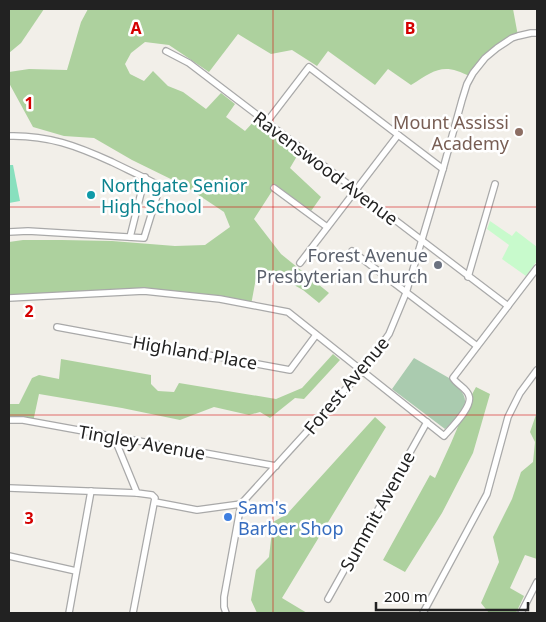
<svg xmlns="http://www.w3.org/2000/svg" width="546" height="622" font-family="'Noto Sans',sans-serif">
	<rect width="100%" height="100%" fill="#f2efe9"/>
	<g fill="#add19e">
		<path d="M9 9H44L21 43 9 53Z"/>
		<path d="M88 9H513L518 36 497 48 471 77C443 62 435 70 411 85L388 69 375 85 328 51 317 66 292 50 271 54 238 34 209 72 169 45 145 42 131 53 125 64 130 74 144 81 153 71 168 86 183 92 206 109 221 93 235 104 226 117 245 131 256 119 300 151 290 168 321 197 311 211 276 185 254 219 281 254 329 293 319 303 303 290 276 275 256 278 251 305 144 291 9 298V242L23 240H62L112 241 175 246 205 245 230 227 224 212 185 186 132 160 94 138 64 136 33 127 9 83V72L29 69 67 70 81 22Z"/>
		<path d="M333 354 340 360 304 399 295 398 270 418 260 412 249 415 214 407 180 420 122 408 39 394 33 422 9 420V404H19L32 378 39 375 59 379 61 359 151 375V384L158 391 174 392 179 383 276 399 302 388Z"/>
		<path d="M476 387 490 394 473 453 442 513 405 572 383 560 430 475 435 478 451 443 470 398Z"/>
		<path d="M537 412V559L525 555 510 588 524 596 516 613H489L481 603 499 562 493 537 512 499 521 472 533 462 535 442 530 432Z"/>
		<path d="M375 417 386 427 282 598 307 613H257L251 600 256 570 269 557 273 522 287 514Z"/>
	</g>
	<path fill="#aacbaf" d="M414 358 456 382C458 388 462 391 464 396 469 409 455 422 445 429L392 389Z"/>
	<path fill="#c8facc" d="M490 221 512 236 516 231 537 247V261L526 276 502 259 509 245 487 229Z"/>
	<path fill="#88e0be" d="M9 165H13L20 201 9 203Z"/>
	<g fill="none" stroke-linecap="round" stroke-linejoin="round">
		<g stroke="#a9a9a9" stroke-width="8">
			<g id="minor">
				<path d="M166 51 189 63 508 306"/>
				<path d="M266 123 309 67 443 169"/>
				<path d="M9 136C48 135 77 146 112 162 128 170 144 177 160 186L144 238 28 231 9 232"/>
				<path d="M274 188 327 227"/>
				<path d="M130 237 145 177"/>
				<path d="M352 251 477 346"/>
				<path d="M300 263 398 135"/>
				<path d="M468 277 495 184"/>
				<path d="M9 298 144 291 220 299 288 312 444 436C451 428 473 407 469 396 467 388 457 385 453 378L537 268"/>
				<path d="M57 327 290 370 316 335"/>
				<path d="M9 420H23L276 466"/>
				<path d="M114 437 137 493 152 495 155 498 133 613"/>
				<path d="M9 488 137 493"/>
				<path d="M155 502 197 510 241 504"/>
				<path d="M9 556 76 571"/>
				<path d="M328 599 427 422"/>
				<path d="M69 613 91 491"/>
				<path d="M226 613 224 607V597L241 504 362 371 389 334 406 293 443 169 462 100 467 84 473 73 485 58 497 48 512 38 518 36 531 33H537"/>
				<path d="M423 613 487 494 508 417 520 393 537 370"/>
				<path d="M521 613 537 582"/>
			</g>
		</g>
		<use href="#minor" stroke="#fff" stroke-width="5.5"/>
	</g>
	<path fill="none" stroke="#d40000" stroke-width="1" stroke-opacity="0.55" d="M273 9V613M9 207H537M9 415H537"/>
	<circle fill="#8d6e63" stroke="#fff" stroke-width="2" cx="519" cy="132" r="5"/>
	<circle fill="#0f9aa8" stroke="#fff" stroke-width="2" cx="91" cy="195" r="5"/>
	<circle fill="#6b7280" stroke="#fff" stroke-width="2" cx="438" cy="265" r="5"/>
	<circle fill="#3f7fe0" stroke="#fff" stroke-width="2" cx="228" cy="517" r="5"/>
	<g text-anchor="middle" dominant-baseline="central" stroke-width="5" stroke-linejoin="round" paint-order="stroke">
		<g font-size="18" fill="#785e54" stroke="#fff" text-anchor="end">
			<text x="509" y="122">Mount Assissi<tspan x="509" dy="21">Academy</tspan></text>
		</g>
		<g font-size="18" fill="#222" stroke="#fff">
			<text transform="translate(326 168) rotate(37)">Ravenswood Avenue</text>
			<text transform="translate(195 352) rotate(10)">Highland Place</text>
			<text transform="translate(346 385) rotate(-50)">Forest Avenue</text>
			<text transform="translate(142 442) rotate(10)">Tingley Avenue</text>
			<text transform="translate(377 511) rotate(-61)">Summit Avenue</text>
		</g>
		<g font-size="18" fill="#0d838f" stroke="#fff" text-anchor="start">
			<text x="101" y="185">Northgate Senior<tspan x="101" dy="21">High School</tspan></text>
		</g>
		<g font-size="18" fill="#5b616d" stroke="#fff" text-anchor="end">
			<text x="428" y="255">Forest Avenue<tspan x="428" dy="21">Presbyterian Church</tspan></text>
		</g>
		<g font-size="18" fill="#366cbe" stroke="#fff" text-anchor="start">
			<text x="238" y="507">Sam's<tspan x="238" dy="21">Barber Shop</tspan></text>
		</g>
	</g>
	<g font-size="16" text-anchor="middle" font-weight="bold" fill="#d40000" stroke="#fff" stroke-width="5" stroke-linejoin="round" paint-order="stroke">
		<text x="136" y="34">A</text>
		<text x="410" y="34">B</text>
		<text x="29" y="109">1</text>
		<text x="29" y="317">2</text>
		<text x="29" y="524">3</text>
	</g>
	<rect width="546" height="622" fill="none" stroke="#222222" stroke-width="20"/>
	<path d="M376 602v8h152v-8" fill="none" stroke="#222222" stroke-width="2.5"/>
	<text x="384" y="602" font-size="15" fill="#222222" stroke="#ffffff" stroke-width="4" paint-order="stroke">200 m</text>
</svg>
